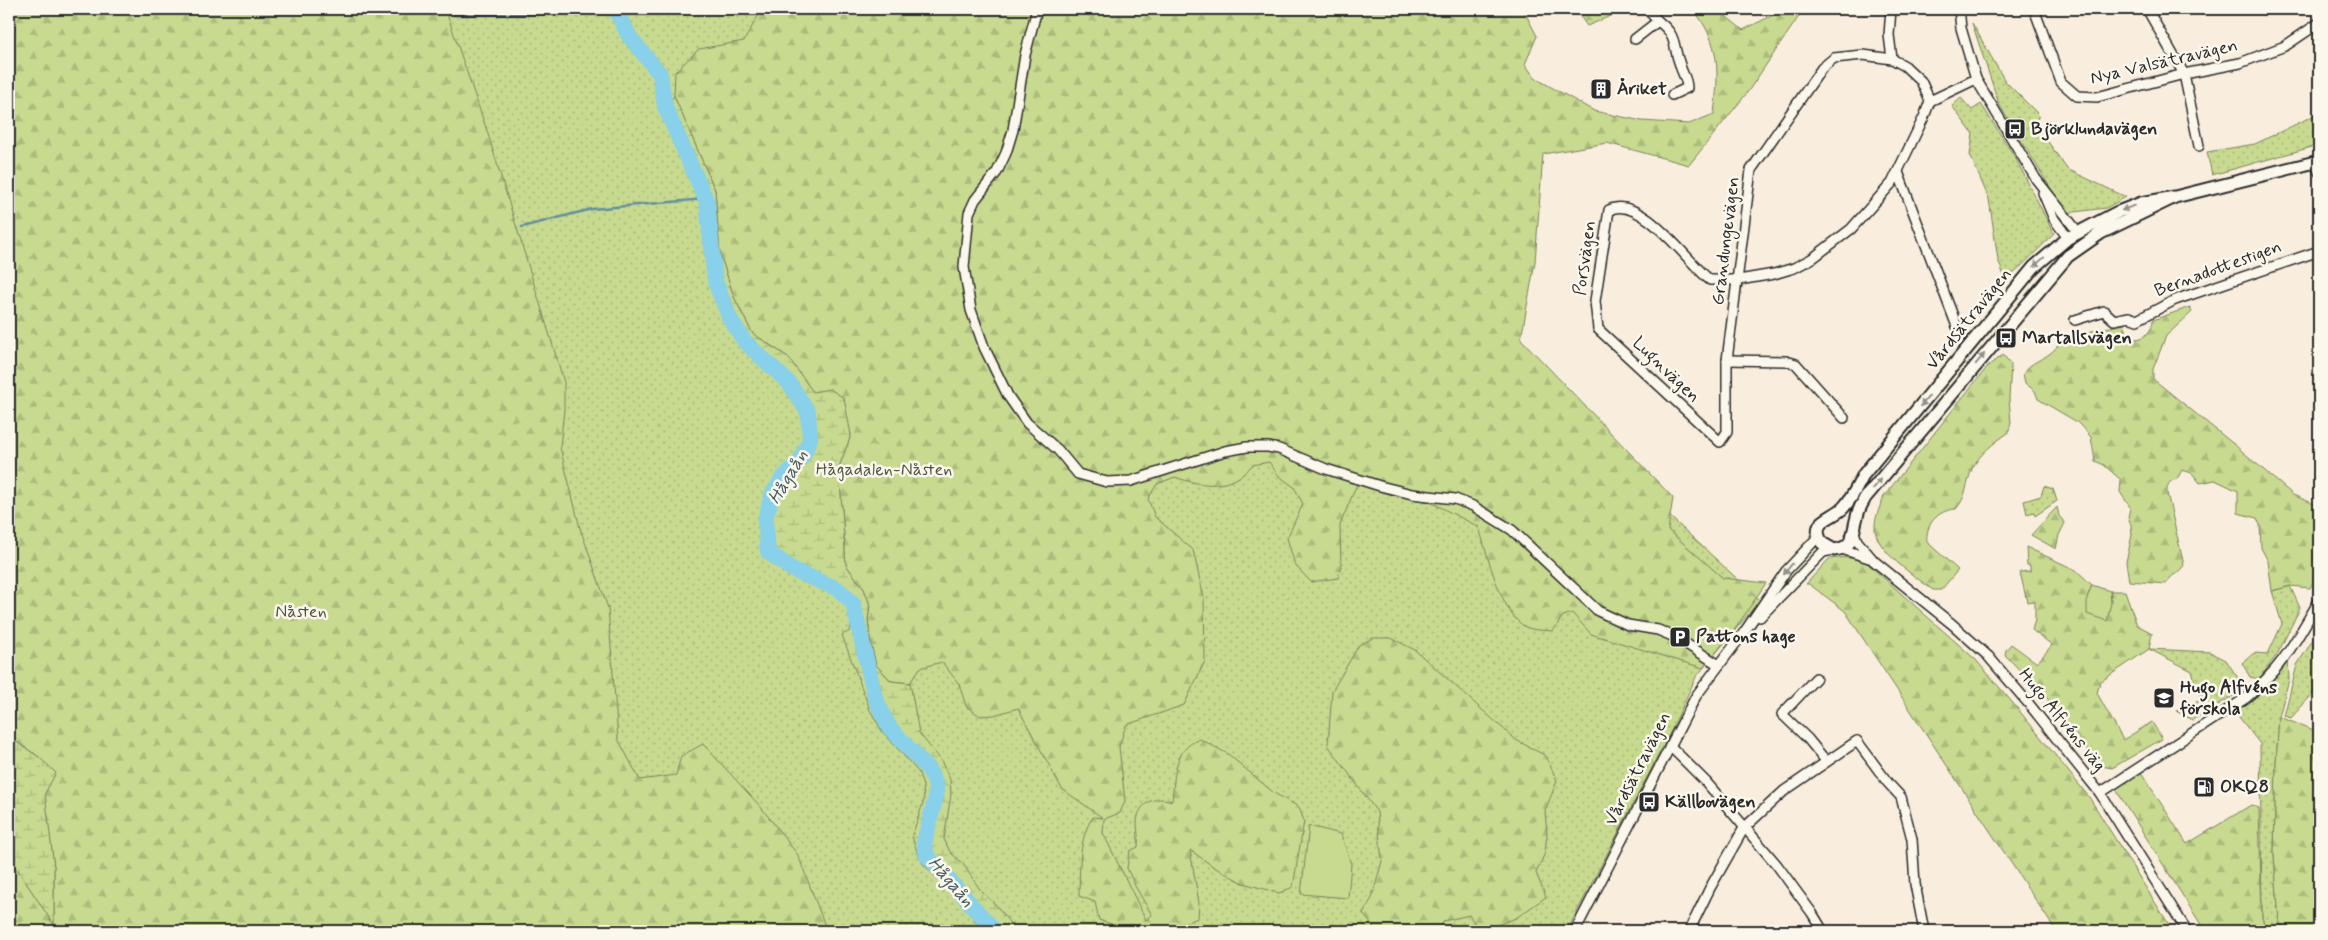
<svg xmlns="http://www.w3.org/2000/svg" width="2328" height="940" font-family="Mynerve,sans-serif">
	<defs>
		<pattern id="grass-dots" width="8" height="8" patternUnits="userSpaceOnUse" patternTransform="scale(1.25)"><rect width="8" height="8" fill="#c7da8f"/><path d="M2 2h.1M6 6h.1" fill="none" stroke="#abbb7c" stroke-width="1.8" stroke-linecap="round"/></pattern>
		<pattern id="forest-firs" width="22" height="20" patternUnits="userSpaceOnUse" patternTransform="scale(1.25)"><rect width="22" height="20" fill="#c7da8f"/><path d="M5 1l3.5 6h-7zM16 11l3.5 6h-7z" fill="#abbb7c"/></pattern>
		<pattern id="wetland-marsh" width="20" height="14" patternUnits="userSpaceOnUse" patternTransform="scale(1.25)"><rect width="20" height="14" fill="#c7da8f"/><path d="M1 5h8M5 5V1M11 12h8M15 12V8" fill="none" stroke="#abbb7c"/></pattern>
	</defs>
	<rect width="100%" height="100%" fill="#f9eddd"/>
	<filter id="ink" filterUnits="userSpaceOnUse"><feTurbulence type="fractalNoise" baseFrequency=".02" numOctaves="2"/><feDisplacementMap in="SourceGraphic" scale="10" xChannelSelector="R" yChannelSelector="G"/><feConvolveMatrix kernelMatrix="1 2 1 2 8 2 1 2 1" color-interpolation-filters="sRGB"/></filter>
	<g filter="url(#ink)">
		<g fill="url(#grass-dots)" stroke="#79825d">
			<path d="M9 9H1401L1379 247 1760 600 1696 677 1670 733 1567 931H9Z"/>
			<path d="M1972 23 2005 81 2039 115 2035 123 2067 169 2126 197 2106 208 2067 213 2064 210 1999 104Z"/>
			<path d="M1961 98 1972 110 1981 104 2015 157 2054 234 2006 281 1998 260 1989 199 1970 155 1973 134 1952 106Z"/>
			<path d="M2319 113V145L2212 175 2207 152 2255 144Z"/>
			<path d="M2044 486 2053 489 2057 501 2035 516 2034 512 2027 514 2024 501 2041 496Z"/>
			<path d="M2290 586 2300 608 2278 653 2259 679 2250 677 2242 663 2254 653 2268 654 2282 624 2272 591Z"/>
			<path d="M2319 630V687L2291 718 2284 716 2297 665Z"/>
			<path d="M2149 649 2210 652 2226 660 2245 689 2192 720 2176 711 2201 700 2192 671Z"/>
			<path d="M2288 656 2289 679 2279 717 2276 763 2274 855 2279 921 2284 931H2267L2262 918 2260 744 2232 708Z"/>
		</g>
		<g fill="url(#forest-firs)" stroke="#79825d">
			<path d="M9 9H443L446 11 487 131 564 382V410L560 447 580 528 608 608 618 739 640 780 676 775 681 756 703 744 760 806 798 855 827 931H9V861L19 872 54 924V867L39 757 9 737Z"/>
			<path d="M762 9H1523L1537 36 1525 64 1535 78 1594 111 1642 121 1689 124 1714 114C1719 71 1721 44 1693 9H1717L1743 30 1785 9H1804L1747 93 1689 165 1607 143 1543 154 1535 262 1521 339 1673 498 1668 530 1723 578 1766 583 1735 629 1703 668 1591 634 1572 613 1563 616 1553 631C1545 630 1534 631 1526 627 1502 617 1486 551 1479 527L1432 503 1357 484 1340 525 1341 567 1338 578 1311 582 1295 565 1287 538 1303 504 1294 487 1279 476 1269 462 1252 465C1234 490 1202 487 1175 477L1157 484 1148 499 1155 517 1193 550 1204 598 1205 661 1184 705 1126 725 1119 747 1125 801 1120 813 1104 819 1103 833 1146 920 1152 915 1135 886 1127 868 1130 851 1138 847C1139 837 1137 831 1137 822 1138 803 1155 795 1172 801 1175 776 1173 749 1200 739L1228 754 1274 793 1299 807 1304 821 1293 887 1279 893 1243 883 1214 867 1190 850 1199 903 1198 918 1164 931H1114L1111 924 1099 920 1095 902 1079 896C1080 871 1078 838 1093 817L1103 818 1062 789 1018 708 994 715 980 716 966 706 959 684 942 662 920 668 910 683 891 681 876 665 871 644 868 620 870 605 864 589 846 565 839 467 851 435 830 389 813 393 788 357 752 333 734 297 720 254 715 190 674 96 675 72 699 49 744 41Z"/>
			<path d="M1575 9H1627L1587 26Z"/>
			<path d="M2190 307 2192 312 2166 336 2153 369V379L2236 446 2293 495 2319 506V570L2310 588 2290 586 2272 591 2268 561 2261 548 2260 525 2257 518 2238 513V491L2215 480 2200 483 2192 473 2182 470 2177 479C2169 481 2167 484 2167 493L2184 565C2179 574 2171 574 2166 584L2129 581 2126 562 2132 535 2131 525 2128 518 2130 507 2120 492 2121 480 2104 465 2095 461 2091 437 2077 422 2038 399 2035 391 2025 383 2023 374C2030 361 2045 360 2055 349 2059 345 2059 341 2065 337L2124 324 2129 338C2142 342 2152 333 2153 320Z"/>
			<path d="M2003 355 2011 364 2009 398 2011 423 2008 433C1995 442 1979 454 1972 469 1966 483 1967 497 1956 509 1938 510 1925 524 1927 542L1958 570 1941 590H1933C1916 577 1873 550 1875 526 1875 516 1881 505 1884 496L1975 382 1989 365Z"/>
			<path d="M2057 507 2059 516 2065 523 2059 535 2056 549 2031 535Z"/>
			<path d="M2026 547 2076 570 2092 585 2087 598 2111 603 2110 591H2125L2137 625 2152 633 2149 649 2100 682 2097 693 2123 740 2152 722 2162 739 2112 768 2101 766 2047 698 2005 655 2006 650 2011 644 2037 663 2052 645 2032 630 2035 620V601L2027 602 2020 572 2030 571V565H2027Z"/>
			<path d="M1848 557 1867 563 1940 628 1976 660 2017 708 2089 797 2173 931H2056L1845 611 1809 584H1806L1829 559Z"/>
			<path d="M1373 638H1391L1415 650 1516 740 1546 756 1557 781 1545 811 1547 834 1545 853 1536 873 1546 897 1516 918 1480 931 1469 915 1444 921 1437 931H1377L1363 914 1372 898 1382 861 1377 812 1328 745 1332 691 1359 645Z"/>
			<path d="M2279 717 2319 732V923L2311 931H2284L2279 921 2274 855 2276 763Z"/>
			<path d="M2139 769 2187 844 2251 805 2259 808 2262 918 2267 931H2205L2113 785Z"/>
		</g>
		<g fill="url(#wetland-marsh)" stroke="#79825d">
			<path d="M674 96 715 190 720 254 734 297 752 333 788 357 813 392 830 389 844 398 851 435 839 467 846 565 864 589 870 605 868 620 871 644 876 665 891 681 910 683 919 733 940 759 950 779 951 794 944 839 950 852 963 864 981 891 996 905 1009 922 1014 931H983L961 903 923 864 916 849 912 836 924 800 923 786 919 773 882 731 870 710 842 635 850 631 853 603 838 589 793 570 768 552 765 519 773 493 783 478 802 458 810 439 808 412 789 383 745 342 730 319 715 281 707 202 665 107Z"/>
			<path d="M9 737 39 757 56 773 45 793 54 867V925L19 872 9 861Z"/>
		</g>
		<g fill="#c7da8f" stroke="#79825d">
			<path d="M2092 585 2110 591 2111 603 2107 621 2087 614V598Z"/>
			<path d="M1309 826 1341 834 1351 864 1348 898 1301 894Z"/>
		</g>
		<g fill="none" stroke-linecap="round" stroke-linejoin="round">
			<g stroke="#638e9e" stroke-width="2.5">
				<path d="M454 15 616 13"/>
				<path d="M522 227 592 209 705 199"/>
				<path d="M1350 931V929"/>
			</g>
			<path stroke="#89d0ea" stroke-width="16" d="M615 9 629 36 660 74 665 107 707 202 715 281 730 319 745 342 789 383 808 412 810 439 802 458 783 478 773 493 765 519 768 552 793 570 838 589 853 603 875 697 882 713 890 728 929 770 936 785V796L924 843 927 856 995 931"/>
			<g stroke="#2b2b2b" stroke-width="12">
				<g id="minor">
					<path d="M1037 9 1025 55 1013 130 1006 153 997 172 975 200 969 213 964 267 971 310 984 347 1008 396 1027 423 1058 450 1078 474 1107 482 1131 481 1225 451 1247 447H1268L1279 449 1326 469 1380 486 1412 494 1455 499 1473 506 1512 530 1598 611 1628 625 1658 630 1677 638 1719 665"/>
					<path d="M1891 9 1889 35 1892 59"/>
					<path d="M1959 9 1961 28 1976 79 2036 179 2078 232"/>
					<path d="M2034 9 2061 82 2077 96 2097 97 2184 74 2240 63 2285 46 2319 23"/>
					<path d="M2147 9 2184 74 2199 146"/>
					<path d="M1658 21C1678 36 1672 44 1680 65 1682 74 1687 78 1687 88L1672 95"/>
					<path d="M1635 39 1658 21 1647 9"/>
					<path d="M1930 101 1924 117 1892 183 1851 229 1813 258 1794 268 1774 274 1739 280H1710C1689 264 1641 193 1609 210L1595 301 1598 329 1720 442 1727 432V360L1751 170 1822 68 1834 58 1863 55 1892 59 1905 66 1921 81 1930 101 1976 79"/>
					<path d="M2315 162 2319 172"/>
					<path d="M1898 172 1958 329"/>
					<path d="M2043 193 2054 219 2068 238"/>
					<path d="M2075 320 2104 311 2114 320 2129 317 2137 320 2175 300 2319 251"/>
					<path d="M1727 360 1786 361 1796 364 1844 418"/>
					<path d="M1854 532 1857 541 1874 561 1952 624 1988 656 2029 704 2100 793 2187 931"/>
					<path d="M1842 549 1869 558"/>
					<path d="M1760 617 1823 552 1834 550"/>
					<path d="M1816 678 1782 714 1808 739 1826 761"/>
					<path d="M1670 746 1706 782 1777 865 1812 913 1823 931"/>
					<path d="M2100 793 2246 698C2283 667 2295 642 2319 601"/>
					<path d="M1575 931 1696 696 1745 631 1786 571 1815 540 1819 531"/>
					<path d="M1689 931 1710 888 1744 828 1784 791 1857 741 1888 783 1901 797 1912 839 1915 884 1924 931"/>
				</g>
			</g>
			<g stroke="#2b2b2b" stroke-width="15">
				<path id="major" d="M2175 197 2101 233 2068 256 1865 498C1862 504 1858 510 1857 517 1852 533 1855 548 1834 550L1822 543C1809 520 1832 519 1843 508 1852 499 1858 485 1864 474L2034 267 2068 238 2118 212 2141 203 2175 197 2319 161"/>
			</g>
			<use href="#minor" stroke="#fbf7ec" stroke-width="9"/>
			<use href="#major" stroke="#fbf7ec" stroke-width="11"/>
		</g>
		<defs><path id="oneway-solid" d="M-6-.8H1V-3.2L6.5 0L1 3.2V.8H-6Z" transform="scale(1.25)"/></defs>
		<g fill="#93918c">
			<use href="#oneway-solid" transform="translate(2128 208) rotate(158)"/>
			<use href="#oneway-solid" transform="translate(2039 262) rotate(139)"/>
			<use href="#oneway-solid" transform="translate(1980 359) rotate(-50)"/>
			<use href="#oneway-solid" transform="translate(1925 401) rotate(129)"/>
			<use href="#oneway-solid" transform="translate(1877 484) rotate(-50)"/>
			<use href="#oneway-solid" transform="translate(1788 569) rotate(129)"/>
		</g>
	</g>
	<defs>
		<g id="building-square" transform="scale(1.125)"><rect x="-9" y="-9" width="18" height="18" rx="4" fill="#2b2b2b" stroke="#fbf7ec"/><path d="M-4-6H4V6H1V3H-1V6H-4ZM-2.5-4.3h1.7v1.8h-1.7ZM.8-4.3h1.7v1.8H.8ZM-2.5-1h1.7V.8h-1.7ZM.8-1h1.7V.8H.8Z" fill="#fff"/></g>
		<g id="bus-square" transform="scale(1.125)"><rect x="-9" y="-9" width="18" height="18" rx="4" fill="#2b2b2b" stroke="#fbf7ec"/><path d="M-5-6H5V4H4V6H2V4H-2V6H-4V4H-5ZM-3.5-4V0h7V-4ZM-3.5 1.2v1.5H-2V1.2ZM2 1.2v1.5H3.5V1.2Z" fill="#fff"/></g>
		<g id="parking-square" transform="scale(1.125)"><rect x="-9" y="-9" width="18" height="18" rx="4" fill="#2b2b2b" stroke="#fbf7ec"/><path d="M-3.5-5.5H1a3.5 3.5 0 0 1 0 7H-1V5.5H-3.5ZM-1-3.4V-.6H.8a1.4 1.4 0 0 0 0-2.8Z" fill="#fff"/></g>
		<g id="school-square" transform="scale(1.125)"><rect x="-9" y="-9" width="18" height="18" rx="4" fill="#2b2b2b" stroke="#fbf7ec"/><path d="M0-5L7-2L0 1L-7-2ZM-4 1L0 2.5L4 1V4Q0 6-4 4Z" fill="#fff"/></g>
		<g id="fuel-square" transform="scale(1.125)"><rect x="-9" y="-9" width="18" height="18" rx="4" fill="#2b2b2b" stroke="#fbf7ec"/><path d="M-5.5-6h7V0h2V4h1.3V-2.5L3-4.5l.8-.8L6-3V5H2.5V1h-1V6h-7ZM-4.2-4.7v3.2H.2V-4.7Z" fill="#fff"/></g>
	</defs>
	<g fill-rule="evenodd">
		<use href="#building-square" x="1601" y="89"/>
		<use href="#bus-square" x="2015" y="129"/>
		<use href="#bus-square" x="2006" y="338"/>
		<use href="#parking-square" x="1680" y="637"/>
		<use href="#school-square" x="2164" y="698"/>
		<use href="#fuel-square" x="2204" y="787"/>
		<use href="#bus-square" x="1649" y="802"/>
	</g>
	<g text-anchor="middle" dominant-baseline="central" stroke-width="5" stroke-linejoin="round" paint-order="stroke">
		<g font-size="18" fill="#2b2b2b" stroke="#fbf7ec">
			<text transform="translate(2164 62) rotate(-13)">Nya Valsätravägen</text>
			<text transform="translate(1726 241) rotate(-83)">Grandungevägen</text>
			<text transform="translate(1585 258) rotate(-82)">Porsvägen</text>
			<text transform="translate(2218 269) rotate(-20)">Bernadottestigen</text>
			<text transform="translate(1969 319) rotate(-51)">Vårdsätravägen</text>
			<text transform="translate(1666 370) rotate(44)">Lugnvägen</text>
			<text transform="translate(2062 720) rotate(51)">Hugo Alfvéns väg</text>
			<text transform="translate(1638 769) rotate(-63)">Vårdsätravägen</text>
		</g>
		<g font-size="18" font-weight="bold" fill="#2b2b2b" stroke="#fbf7ec" text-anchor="start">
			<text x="1617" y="89">Åriket</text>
			<text x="2031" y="129">Björklundavägen</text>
			<text x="2022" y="338">Martallsvägen</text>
			<text x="1696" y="637">Pattons hage</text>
			<text x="2180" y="688">Hugo Alfvéns<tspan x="2180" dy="21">förskola</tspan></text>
			<text x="2220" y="787">OKQ8</text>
			<text x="1665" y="802">Källbovägen</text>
		</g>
		<g font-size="18" fill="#525744" stroke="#fbf7ec">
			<text x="884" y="470">Hågadalen-Nåsten</text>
			<text x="301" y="612">Nåsten</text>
		</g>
		<g font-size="19" font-style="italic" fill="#475d64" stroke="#fbf7ec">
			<text transform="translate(788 477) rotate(-59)">Hågaån</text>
			<text transform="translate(951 882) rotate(49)">Hågaån</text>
		</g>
	</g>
	<rect width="2328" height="940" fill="none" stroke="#fbf7ec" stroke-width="30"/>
	<rect x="15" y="15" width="2298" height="910" fill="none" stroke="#2b2b2b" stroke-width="2" filter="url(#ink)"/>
</svg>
